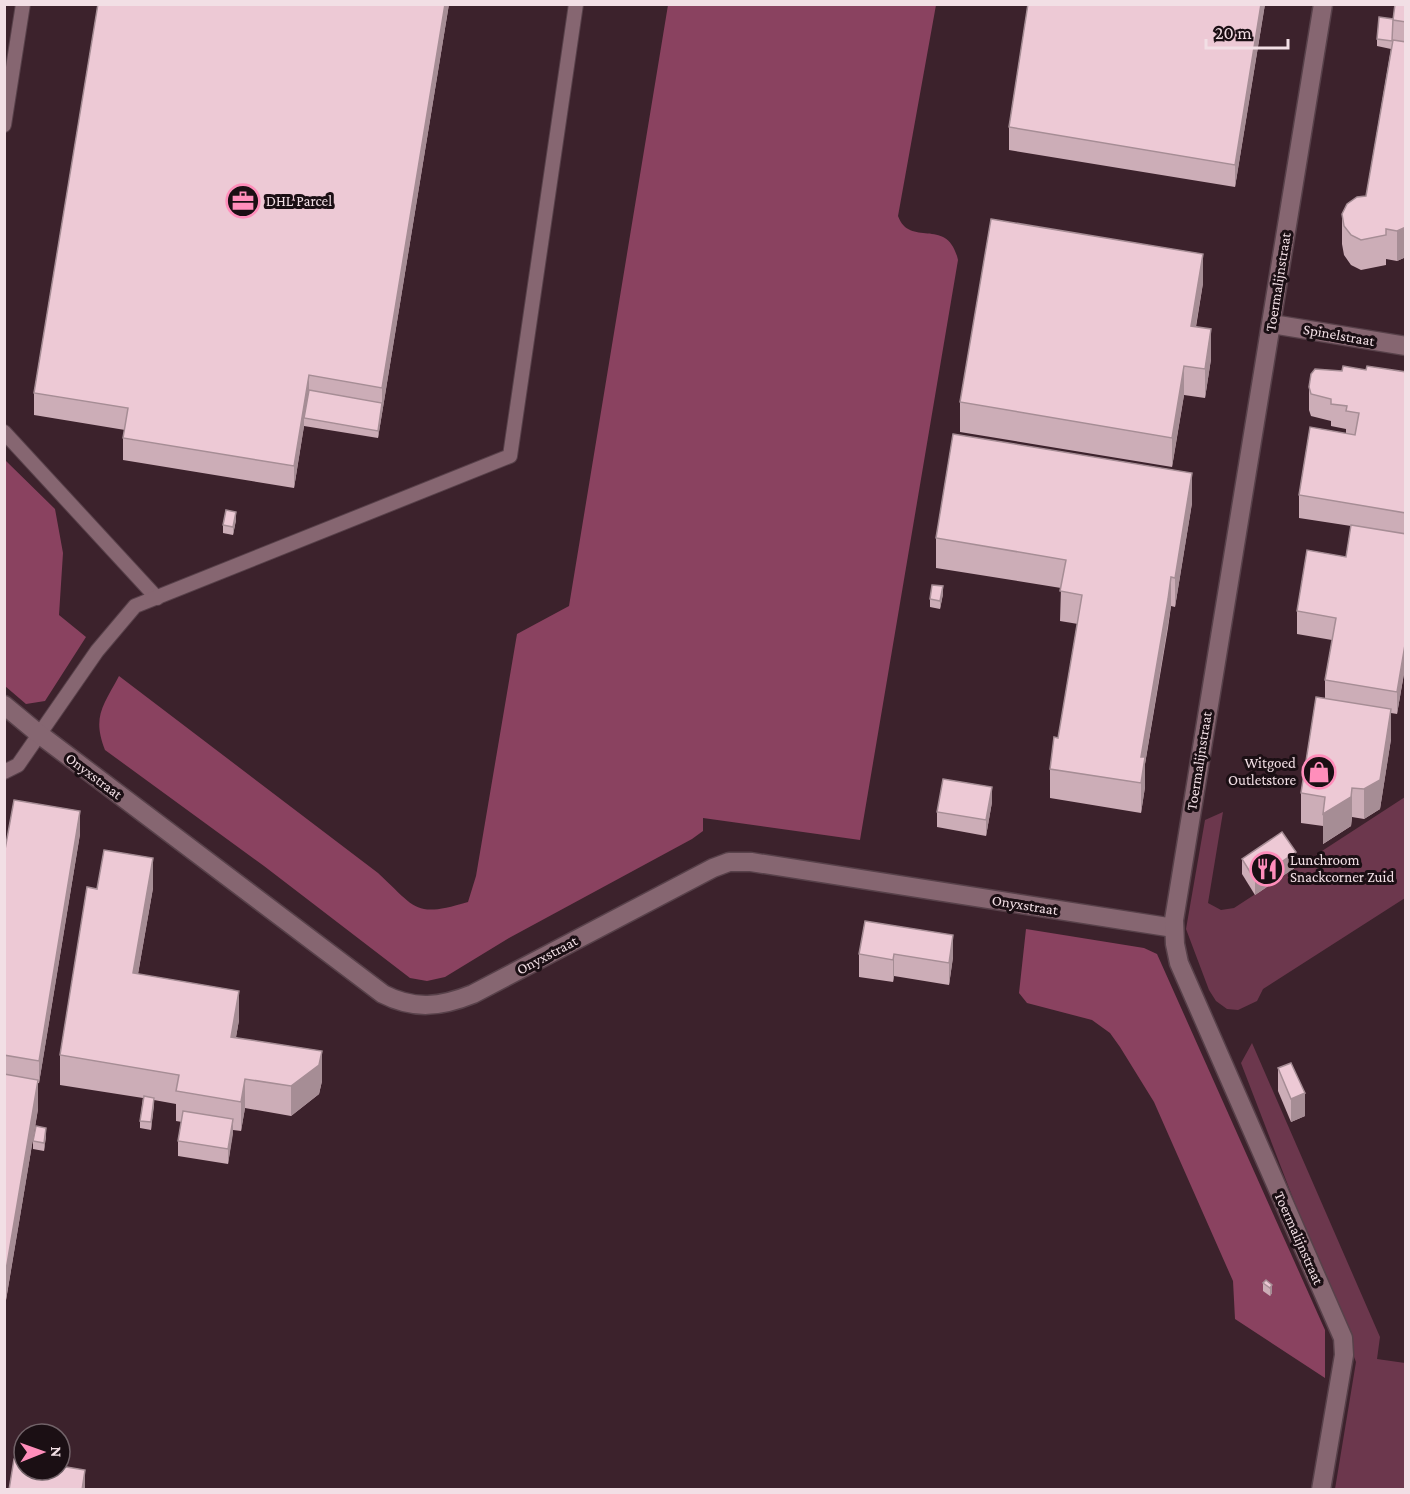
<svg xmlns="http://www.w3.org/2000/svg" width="1410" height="1494" font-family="'Crimson Pro',serif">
	<rect width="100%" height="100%" fill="#3c222c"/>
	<g fill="#6c374d">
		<path d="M1405 797V898L1263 989 1257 1001 1238 1010 1227 1009 1216 1001 1209 990 1186 929 1205 820 1223 812 1208 903 1221 910 1234 908Z"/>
		<path d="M1252 1043 1380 1337 1377 1359 1405 1363V1489H1335L1356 1362 1241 1063Z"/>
	</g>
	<g fill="#8a4260">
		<path d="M668 5H936L898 216C910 249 948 215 958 260L860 840 703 818V831L692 839 509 938 445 977 427 981 410 978 264 866 105 750C92 717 103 706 119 676L378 873C417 909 414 918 468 902L476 876 517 634 569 606Z"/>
		<path d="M5 460 55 509 63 553 59 615 86 637 45 701 26 704 5 686Z"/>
		<path d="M1026 929 1144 948 1157 954 1325 1330V1378L1235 1319 1233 1281 1154 1102 1120 1047 1110 1033 1092 1020 1027 1003 1019 993Z"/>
	</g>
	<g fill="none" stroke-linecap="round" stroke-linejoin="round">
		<g stroke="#58414a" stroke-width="16">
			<g id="service">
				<path d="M4 125 23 4"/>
				<path d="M4 432 157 598"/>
				<path d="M4 772 18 765 97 651 135 606 510 456 576 4"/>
			</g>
		</g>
		<g stroke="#58414a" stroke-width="21">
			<g id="minor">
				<path d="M1272 324 1406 346"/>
				<path d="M4 705 39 734 383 994C414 1010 441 1007 473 994L713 868 729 862H751L1174 928"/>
				<path d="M1321 1490 1344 1355 1343 1338 1179 963 1175 944 1174 920 1323 4"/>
			</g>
		</g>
		<use href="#service" stroke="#866671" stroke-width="14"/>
		<use href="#minor" stroke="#866671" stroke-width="18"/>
	</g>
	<g fill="#ccadb7">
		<path d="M98 4H449L378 438 304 426 294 488 123 460V438L125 430 34 415V393Z"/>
		<path d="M1265 4 1235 187 1009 150V127Z"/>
		<path d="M1406 4V257L1397 261 1386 259V265L1361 270 1351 265 1344 255 1342 244V214L1366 196 1391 49 1377 46V39Z"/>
		<path d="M1203 283 1196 327 1211 359 1205 398 1184 395 1172 467 960 432V402Z"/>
		<path d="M1366 370 1406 372V662L1397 714 1391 713V739L1380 809 1364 819 1352 817 1351 826 1323 844V826L1301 823V793L1325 698V680L1332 640 1297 634V611L1346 557 1351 526 1299 518V495L1346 433V429L1331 426V421L1311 416 1309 410V387L1342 371Z"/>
		<path d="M1192 503 1175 607 1171 606 1168 628 1145 764V787L1141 813 1050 798V769L1058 738 1078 624 1060 621 1061 588 936 568V538Z"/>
		<path d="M236 520 233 535 223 533V525Z"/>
		<path d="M943 594 940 609 930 607V599Z"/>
		<path d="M992 802 986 836 937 827V812Z"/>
		<path d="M80 834 39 1083H38V1109L4 1312V855Z"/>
		<path d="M1242 859 1296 867 1255 895 1242 874Z"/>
		<path d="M153 888 138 974 239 1020 236 1037 322 1081 319 1094 291 1116 245 1108 241 1131 233 1130 228 1164 178 1156V1141L182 1122 176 1121V1104L154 1100 151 1130 140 1128V1121L143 1098 60 1085V1055L97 889Z"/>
		<path d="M865 921 953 957 949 985 894 976 893 982 859 977V954Z"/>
		<path d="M1278 1068 1305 1116 1291 1122 1278 1091Z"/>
		<path d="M46 1136 44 1151 33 1149V1141Z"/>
		<path d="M1266 1280 1272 1293 1270 1296 1263 1291V1283Z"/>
	</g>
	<g fill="#a68d95">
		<path d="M445 4H449L378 438V431L382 403V388Z"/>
		<path d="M1261 4H1265L1235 187V165Z"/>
		<path d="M1406 227V257L1397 261V231Z"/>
		<path d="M1203 254V283L1191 355V326Z"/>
		<path d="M1211 329V359L1205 398V369Z"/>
		<path d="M1184 366V395L1172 467V438Z"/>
		<path d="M309 375V398L304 418V426L294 488V466Z"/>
		<path d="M1192 473V503L1175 607V578Z"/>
		<path d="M236 512V520L233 535V527Z"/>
		<path d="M1171 577V606L1145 764V787L1141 813V757Z"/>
		<path d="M943 586V594L940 609V601Z"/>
		<path d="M1406 639V662L1397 714V692Z"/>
		<path d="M1391 709V739L1380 809 1364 819V789Z"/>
		<path d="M992 787V802L986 836V820Z"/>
		<path d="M1352 788V817L1351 826 1323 844V814Z"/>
		<path d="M80 811V834L39 1083V1061Z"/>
		<path d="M1296 852V867L1255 895V880Z"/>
		<path d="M153 858V888L133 1002V973Z"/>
		<path d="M953 935V957L949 985V963Z"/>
		<path d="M894 954V976L893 982V960Z"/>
		<path d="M239 991V1020L231 1066V1037Z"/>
		<path d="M322 1051V1081L319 1094 291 1116V1086Z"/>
		<path d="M245 1079V1108L241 1131V1102Z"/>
		<path d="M38 1080V1109L4 1312V1282Z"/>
		<path d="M1305 1093V1116L1291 1122V1099Z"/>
		<path d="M154 1098V1106L151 1130V1122Z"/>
		<path d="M233 1119V1134L228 1164V1149Z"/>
		<path d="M46 1128V1136L44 1151V1143Z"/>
		<path d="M1272 1285V1293L1270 1296V1288Z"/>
		<path d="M85 1470V1490H82Z"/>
	</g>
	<g fill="#edc9d5" stroke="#a68d95" stroke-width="1.5">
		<path d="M98 4H445L382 388 309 375 294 466 123 438 128 408 34 393Z"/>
		<path d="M1028 4H1261L1235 165 1009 127Z"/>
		<path d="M1395 4H1406V22L1393 20Z"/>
		<path d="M1379 17 1393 19 1392 41 1377 39Z"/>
		<path d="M1393 40 1406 42V227L1397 231 1386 229V235L1361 240 1351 235 1344 226 1342 214 1347 204 1357 197 1366 196Z"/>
		<path d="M991 219 1203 254 1191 326 1211 329 1205 369 1184 366 1172 438 960 402Z"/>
		<path d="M1343 366 1366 370 1367 366 1406 372V513L1299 495 1310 427 1355 435 1359 413 1346 411 1347 406 1331 404V399L1311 394 1309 387 1311 374 1315 369 1342 371Z"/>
		<path d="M309 390 382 403 378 431 304 418Z"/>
		<path d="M953 434 1192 473 1175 578 1171 577 1168 599 1141 757H1145L1141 783 1050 769 1054 737 1058 738 1082 595 1060 591 1066 560 936 538Z"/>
		<path d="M226 510 236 512 233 527 223 525Z"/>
		<path d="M1351 525 1406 534V639L1397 692 1325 680 1336 618 1297 611 1307 550 1346 557Z"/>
		<path d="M932 585 943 586 940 601 930 599Z"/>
		<path d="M1316 697 1391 709 1380 780 1364 789 1352 788 1351 797 1323 814 1325 797 1301 793Z"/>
		<path d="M943 779 992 787 986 820 937 812Z"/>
		<path d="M14 800 80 811 39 1061 4 1055V855Z"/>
		<path d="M1282 832 1296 852 1255 880 1242 859Z"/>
		<path d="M104 850 153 858 133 973 239 991 231 1037 322 1051 319 1065 291 1086 245 1079 241 1102 176 1091 179 1075 60 1055 87 887 97 889Z"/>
		<path d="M865 921 953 935 949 963 894 954 893 960 859 954Z"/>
		<path d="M1291 1063 1305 1093 1291 1099 1278 1068Z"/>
		<path d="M4 1074 38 1080 4 1282Z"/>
		<path d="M144 1096 154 1098 151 1122 140 1121Z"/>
		<path d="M183 1111 233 1119 228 1149 178 1141Z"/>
		<path d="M36 1126 46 1128 44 1143 33 1141Z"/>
		<path d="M1266 1280 1272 1285 1270 1288 1263 1283Z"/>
		<path d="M14 1459 24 1460V1470H60V1466L85 1470 82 1490H9Z"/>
	</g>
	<defs>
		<g id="office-ring" transform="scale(1.725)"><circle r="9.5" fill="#1b0f14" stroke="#ff8ebb" stroke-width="1.5"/><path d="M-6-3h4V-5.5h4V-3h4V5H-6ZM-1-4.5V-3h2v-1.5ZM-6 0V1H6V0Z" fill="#ff8ebb"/></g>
		<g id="shop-ring" transform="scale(1.725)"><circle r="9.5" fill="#1b0f14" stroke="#ff8ebb" stroke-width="1.5"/><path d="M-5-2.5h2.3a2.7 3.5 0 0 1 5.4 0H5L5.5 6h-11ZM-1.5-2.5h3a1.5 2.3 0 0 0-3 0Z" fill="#ff8ebb"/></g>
		<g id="restaurant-ring" transform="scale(1.725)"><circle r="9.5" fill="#1b0f14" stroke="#ff8ebb" stroke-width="1.5"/><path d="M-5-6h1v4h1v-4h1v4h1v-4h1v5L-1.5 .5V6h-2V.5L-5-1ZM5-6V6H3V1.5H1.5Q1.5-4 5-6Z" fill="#ff8ebb"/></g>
	</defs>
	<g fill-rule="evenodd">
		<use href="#office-ring" x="243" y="201"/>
		<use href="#shop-ring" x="1319" y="772"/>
		<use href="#restaurant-ring" x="1267" y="869"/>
	</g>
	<g text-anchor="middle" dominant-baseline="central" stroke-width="6" stroke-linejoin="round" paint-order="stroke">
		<g font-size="15" fill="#f2dfe5" stroke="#1b0f14" text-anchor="start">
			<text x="266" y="201">DHL Parcel</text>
			<text x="1296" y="763" text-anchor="end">Witgoed<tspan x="1296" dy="17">Outletstore</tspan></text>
			<text x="1290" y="860">Lunchroom<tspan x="1290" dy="17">Snackcorner Zuid</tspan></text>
		</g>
		<g font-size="15" fill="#f2dfe5" stroke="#1b0f14">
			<text transform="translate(1278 282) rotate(-81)">Toermalijnstraat</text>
			<text transform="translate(1339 335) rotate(10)">Spinelstraat</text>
			<text transform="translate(1199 761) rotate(-81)">Toermalijnstraat</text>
			<text transform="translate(94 776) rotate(37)">Onyxstraat</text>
			<text transform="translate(1025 905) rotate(9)">Onyxstraat</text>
			<text transform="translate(547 955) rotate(-28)">Onyxstraat</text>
			<text transform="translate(1299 1238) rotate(66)">Toermalijnstraat</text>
		</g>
	</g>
	<rect width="1410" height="1494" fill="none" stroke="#f2dfe5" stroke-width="12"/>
	<g transform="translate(42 1452) rotate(89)"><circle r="28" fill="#1b0f14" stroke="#716268" stroke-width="1.5"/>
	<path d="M0-4.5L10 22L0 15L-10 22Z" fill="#ff8ebb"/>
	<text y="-9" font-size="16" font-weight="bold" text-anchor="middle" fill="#f2dfe5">N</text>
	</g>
	<path d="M1206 39v9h82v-9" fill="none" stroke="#f2dfe5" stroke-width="3"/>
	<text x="1215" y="39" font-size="18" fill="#f2dfe5" stroke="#1b0f14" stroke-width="4.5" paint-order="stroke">20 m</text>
</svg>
